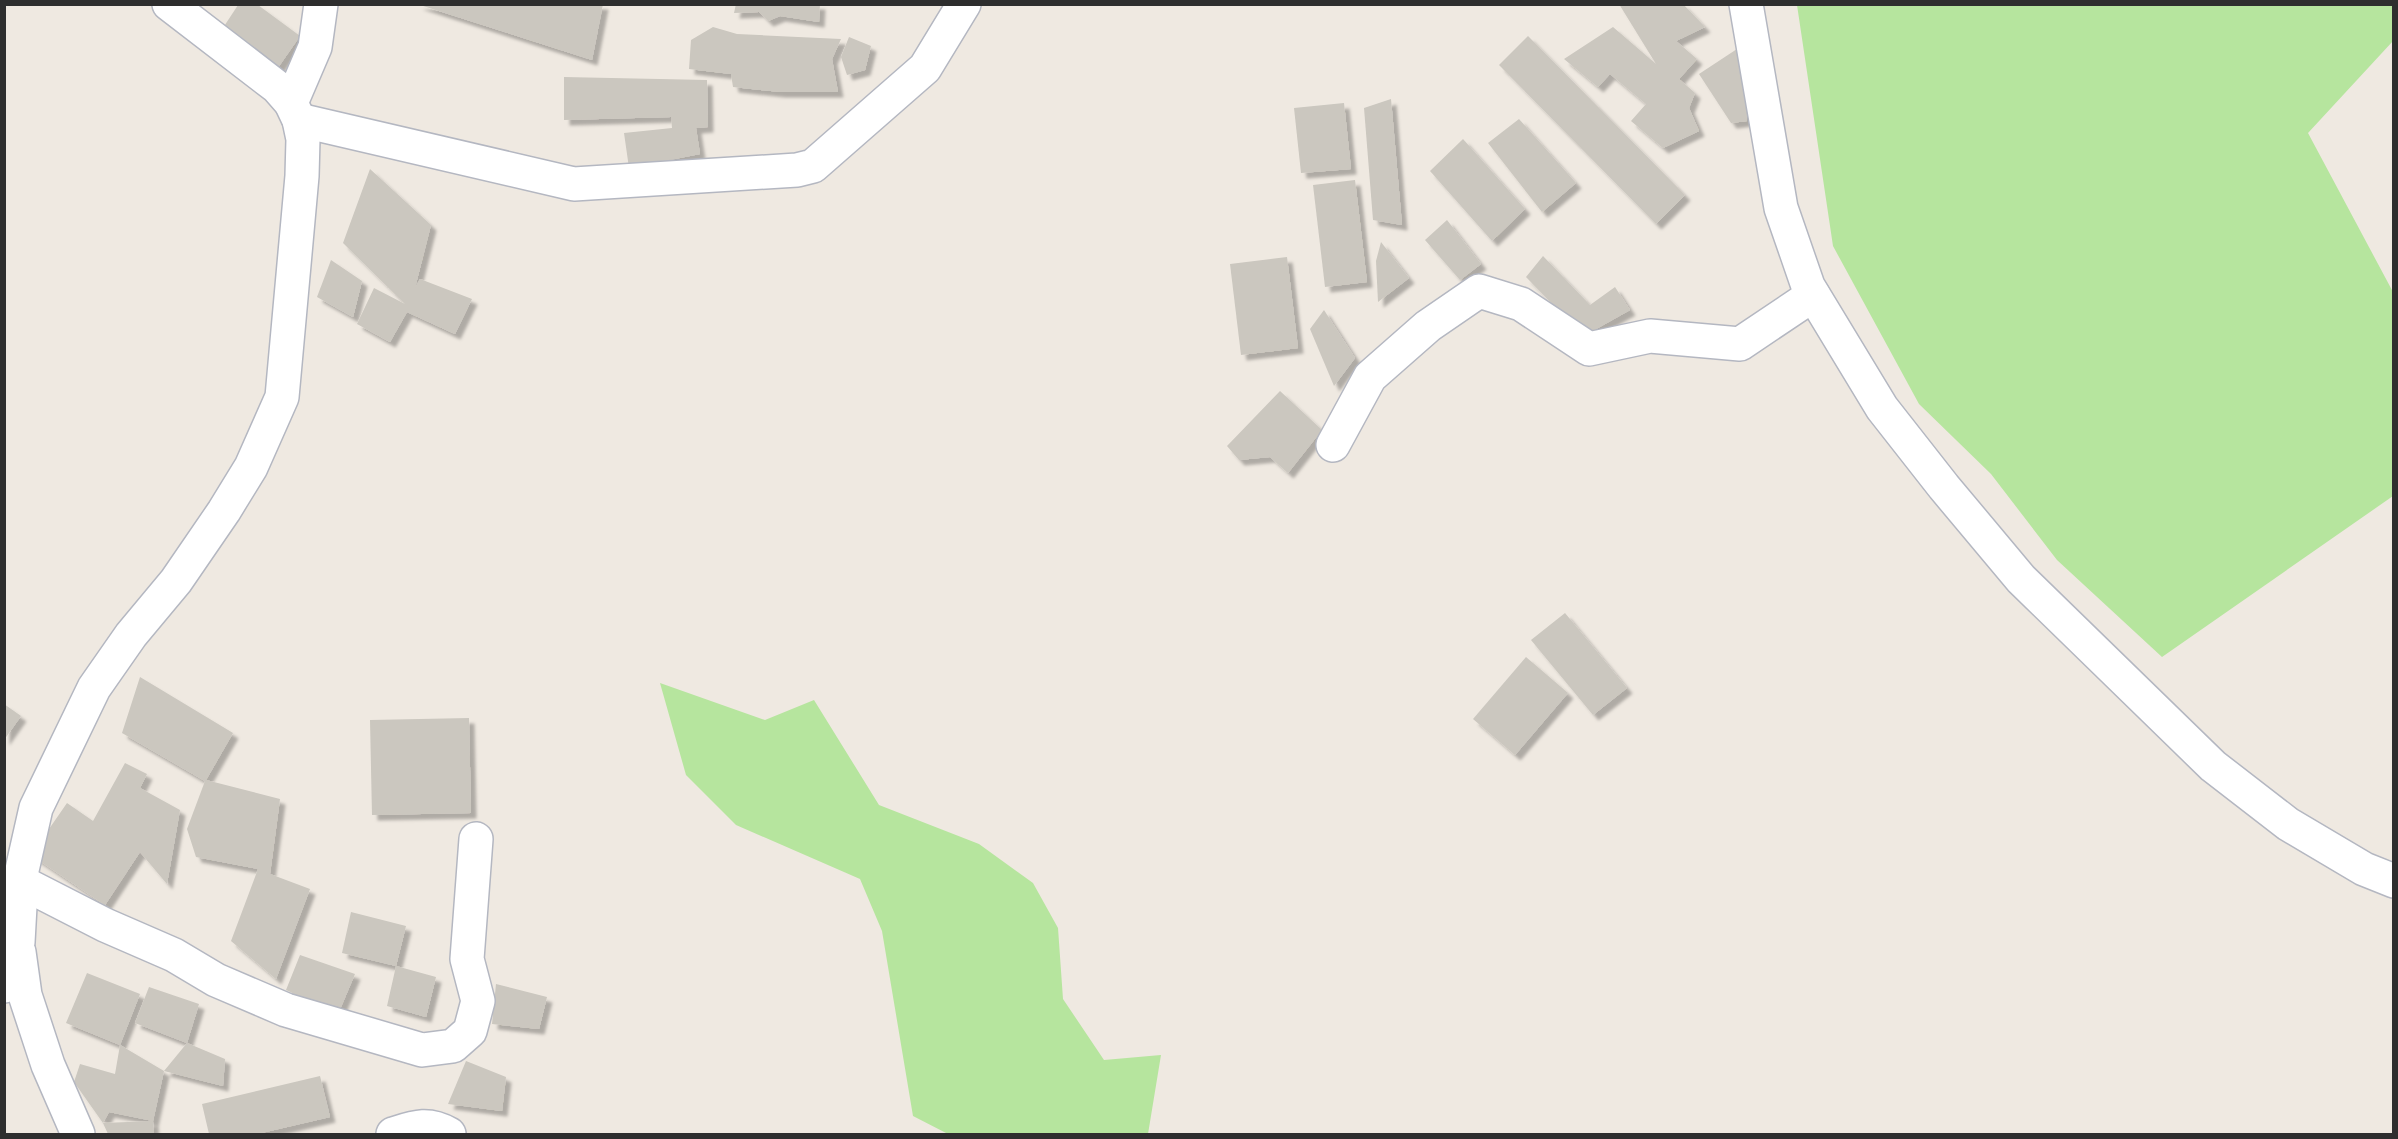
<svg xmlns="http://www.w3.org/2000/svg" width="2398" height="1139" font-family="Raleway,sans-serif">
	<defs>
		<filter id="shadow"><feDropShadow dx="5.5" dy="5.5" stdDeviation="1.5" flood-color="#0004"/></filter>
	</defs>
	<rect width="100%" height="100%" fill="#efe9e1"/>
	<g fill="#b6e59e">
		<path d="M1797 5H2393V41L2308 133 2393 292V496L2162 657 2057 560 1991 474 1919 404 1833 246Z"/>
		<path d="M660 683 765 720 814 700 879 805 979 844 1033 883 1058 928 1063 999 1104 1060 1161 1055 1148 1134H948L913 1116 882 931 860 879 736 825 686 775Z"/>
	</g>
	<g fill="#cbc7bf" fill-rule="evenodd" filter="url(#shadow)">
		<path d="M417 4H603L592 60Z"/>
		<path d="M736 4H820L819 22 780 16 768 21 759 12 734 13Z"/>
		<path d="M1619 4H1683L1705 27 1676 41 1697 59 1679 79 1695 93 1689 108 1699 131 1663 148 1631 121 1646 104 1610 74 1598 87 1564 59 1613 27 1656 64Z"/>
		<path d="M238 5H258L300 36 277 69 219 34Z"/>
		<path d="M713 27 737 34 841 39 832 59 838 92H780L733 87 731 74 689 69 691 40Z"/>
		<path d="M1528 36 1685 195 1656 224 1499 65Z"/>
		<path d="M849 37 871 46 865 70 847 75 841 57Z"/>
		<path d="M1740 47 1747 121 1731 123 1699 74Z"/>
		<path d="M564 77 707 80 708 127 696 128 700 154 629 168 624 133 672 128 671 117 564 120Z"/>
		<path d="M1391 99 1402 225 1373 220 1364 108Z"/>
		<path d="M1344 103 1351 169 1301 173 1294 108Z"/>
		<path d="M1519 119 1576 183 1542 212 1488 143Z"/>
		<path d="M1463 139 1525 209 1492 241 1430 171Z"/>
		<path d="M370 169 431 225 415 288 420 279 472 299 455 334 407 312 390 342 357 324 374 288 405 304 343 243Z"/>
		<path d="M1355 180 1367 282 1325 287 1313 185Z"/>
		<path d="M1447 220 1481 264 1460 280 1425 240Z"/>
		<path d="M1381 242 1409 278 1378 302 1376 261Z"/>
		<path d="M1543 256 1590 305 1615 287 1630 310 1589 333 1566 318 1526 277Z"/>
		<path d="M1287 257 1298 348 1241 355 1230 264Z"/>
		<path d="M331 260 362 281 353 317 317 297Z"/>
		<path d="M1324 310 1355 358 1334 386 1310 329Z"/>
		<path d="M1280 391 1322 430 1288 473 1270 457 1239 460 1227 446Z"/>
		<path d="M1565 613 1627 688 1593 715 1531 640Z"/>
		<path d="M1526 657 1568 693 1515 755 1473 719Z"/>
		<path d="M140 677 233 733 206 780 280 799 270 874 310 889 276 979 231 941 258 869 196 857 187 829 205 781 122 733Z"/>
		<path d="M4 704 21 716 4 740Z"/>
		<path d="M469 718 471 813 372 815 370 720Z"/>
		<path d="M125 763 147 774 140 788 180 810 167 884 140 852 105 905 31 855 67 803 93 821Z"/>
		<path d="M351 912 406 926 396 966 436 977 426 1017 387 1006 396 966 342 953Z"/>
		<path d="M300 955 355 974 338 1014 286 990Z"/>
		<path d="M87 973 140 994 120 1045 164 1071 153 1121 154 1134H108L103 1123 74 1082 80 1064 115 1074 120 1045 66 1023ZM109 1112 153 1121 103 1123Z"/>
		<path d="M496 984 547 997 539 1029 492 1024Z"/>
		<path d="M149 987 199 1004 187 1043 135 1023Z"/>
		<path d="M187 1043 225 1059 223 1086 164 1071Z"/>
		<path d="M466 1061 506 1077 502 1111 448 1104Z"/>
		<path d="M320 1076 330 1117 257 1134H209L202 1104Z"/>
	</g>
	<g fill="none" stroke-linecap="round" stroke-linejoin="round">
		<g stroke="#b4b7c1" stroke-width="36">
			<g id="minor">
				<path d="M1746 4 1781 208 1808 286 1882 408 1944 487 2021 579 2213 766 2288 824 2364 869 2394 881"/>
				<path d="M291 103 315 47 321 4"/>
				<path d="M299 120 574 184 797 170 813 166 925 68 964 4"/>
				<path d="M1333 445 1370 377 1428 326 1479 291 1521 304 1589 349 1650 336 1740 344 1813 295"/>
				<path d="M21 882 105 925 174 955 216 980 286 1010 422 1050 453 1046 470 1031 478 1001 467 959 476 839"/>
				<path d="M19 952 25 995 48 1065 78 1134"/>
				<path d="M4 986 18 942 22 870 36 808 94 688 131 635 176 581 224 511 251 467 282 397 302 176 303 139 299 120 291 103 277 87 169 4"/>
				<path d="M393 1134C415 1127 428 1122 449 1134"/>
			</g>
		</g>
		<use href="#minor" stroke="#fff" stroke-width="33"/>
	</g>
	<rect width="2398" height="1139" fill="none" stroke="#2e2e2e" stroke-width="12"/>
</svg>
